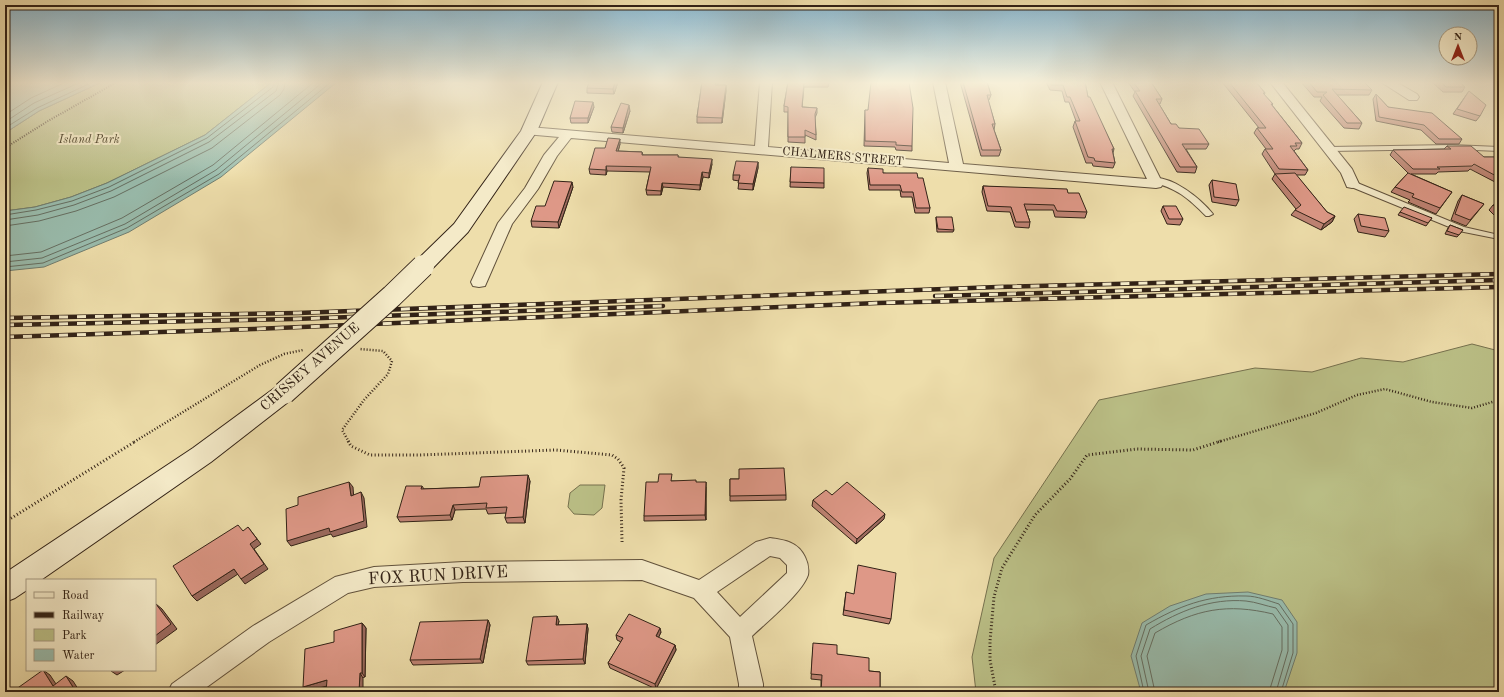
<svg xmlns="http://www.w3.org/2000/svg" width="1504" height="697" font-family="'Old Standard TT',serif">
	<rect width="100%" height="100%" fill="#eedeab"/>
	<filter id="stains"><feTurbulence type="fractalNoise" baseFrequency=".005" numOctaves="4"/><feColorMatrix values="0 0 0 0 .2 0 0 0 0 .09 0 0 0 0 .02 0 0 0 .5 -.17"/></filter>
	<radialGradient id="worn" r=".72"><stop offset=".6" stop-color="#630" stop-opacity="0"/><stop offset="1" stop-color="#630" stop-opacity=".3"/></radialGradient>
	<g fill="#bbc087" stroke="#76714e">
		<path d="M102 82H272L205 135 107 183 71 197 35 207 5 211V133L39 111Z"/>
		<path d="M1472 344 1499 351V692H976L972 657 994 558 1099 400 1255 368 1312 372 1361 358 1403 362Z"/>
		<path d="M580 485H605L602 508 594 515 574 514 568 507 570 493Z"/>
	</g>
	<g fill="#99bcad" stroke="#707e71">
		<path d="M5 82H102L39 111 5 133Z"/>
		<path d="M272 82H337L221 177 129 232 44 267 5 271V211L35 207 71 197 107 183 205 135Z"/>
		<path d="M1248 592 1282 600 1297 622V653L1284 692H1141L1131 656 1142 623 1170 606 1206 594Z"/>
	</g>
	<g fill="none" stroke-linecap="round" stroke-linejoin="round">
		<g stroke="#666f62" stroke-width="1">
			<path d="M5 115 31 98 66 82"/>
			<path d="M5 122 34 103 81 82"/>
			<path d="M5 128 37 108 93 82"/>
			<path d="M5 215 36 210 72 201 109 187 207 138 273 87 274 82"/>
			<path d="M5 220 38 215 74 205 111 191 209 142 276 91 279 82"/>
			<path d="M5 226 39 221 76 211 114 197 212 148 280 95 284 89 285 82"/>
			<path d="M5 256 41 252 122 218 213 165 314 82"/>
			<path d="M5 262 42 258 125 224 216 170 323 82"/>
			<path d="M5 267 43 263 127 228 219 174 331 82"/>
			<path d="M1144 692 1136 656 1146 625C1179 606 1207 595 1246 596 1257 596 1269 601 1279 604L1293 624V653L1281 692"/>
			<path d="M1149 692 1141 656 1150 629C1179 611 1211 598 1246 601 1256 602 1266 606 1276 608L1288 625V651L1276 692"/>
			<path d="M1155 692 1147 656 1155 633C1196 609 1227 603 1273 614L1282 627V650L1269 692"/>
		</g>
		<g stroke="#61513b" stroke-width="2">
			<g id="service">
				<path d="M1452 145 1499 147V151L1452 149 1329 151 1326 149 1329 147Z"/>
				<path d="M1151 178C1172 175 1201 199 1213 214L1209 216H1206C1188 198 1177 188 1151 182Z"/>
				<path d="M1349 182H1355L1464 227 1499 235V239L1459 231 1349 186Z"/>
			</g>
		</g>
		<g stroke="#61513b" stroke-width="2">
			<g id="minor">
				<path d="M760 82H772L768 147 949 163 933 82H945L963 164 1147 179 1100 82H1112L1163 184 1161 187 1156 188 571 138 557 156 538 189 512 224 485 286 479 287 473 286 471 282 498 223 525 188 544 155 559 137 525 134 523 131 525 128 529 127 755 146Z"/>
				<path d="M1270 82H1282L1352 169 1359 184 1357 187 1352 188 1347 187 1341 173Z"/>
				<path d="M1381 82H1396L1417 94 1419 97 1417 100H1409Z"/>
				<path d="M770 538C785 540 798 542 805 557 808 563 809 569 808 575 802 593 767 622 752 636L763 684V692H739V684L730 637 694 598 642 580 463 582 374 587 348 593 269 642 200 692H168L172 684 253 626 335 577 374 567 463 562 642 560 699 580 756 542ZM770 556 780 558 787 565V573L740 617 717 592Z"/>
			</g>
		</g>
		<g stroke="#322216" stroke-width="2">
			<g id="secondary">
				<path d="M543 82H558L537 131 468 232 430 271 423 272 416 271 413 266 416 261 454 224 521 131Z"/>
				<path d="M284 384 292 387 296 393 292 399 211 462 41 580H27V590L15 598 5 602V573L193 448 276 387Z"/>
			</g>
		</g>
		<path stroke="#322216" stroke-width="2" stroke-dasharray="1 1.5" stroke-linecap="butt" d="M5 148 48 121 117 82"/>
		<g stroke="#322216" stroke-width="2.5" stroke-dasharray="1 2" stroke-linecap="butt">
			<path d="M134 442 260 365 284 354 303 350"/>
			<path d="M349 442 342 430 364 400 388 374 392 361 383 351 360 349"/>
			<path d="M1218 442 1316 413 1357 395 1385 389 1432 402 1472 408 1499 400"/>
		</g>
		<g stroke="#322216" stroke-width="3" stroke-dasharray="1 2.5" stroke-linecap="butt">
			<path d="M348 441 351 446 370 455H419L556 450 612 455 618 459 624 468 621 500 622 542"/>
			<path d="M5 522 136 441"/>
			<path d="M996 692 990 660V641L994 597 1002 568 1035 515 1070 479 1087 455 1137 449 1193 450 1221 441"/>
		</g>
		<use href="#service" fill="#f4eac8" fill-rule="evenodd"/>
		<use href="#minor" fill="#f4eac8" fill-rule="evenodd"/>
		<use href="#secondary" fill="#f4eac8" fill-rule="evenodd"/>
		<g stroke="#322216" stroke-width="4.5">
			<g id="rail">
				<path d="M935 296 1499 280"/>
				<path d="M5 318 298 313 998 287 1499 274"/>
				<path d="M5 325 294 319 663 306"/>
				<path d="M5 337 254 329 878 303 1499 287"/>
			</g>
		</g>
		<use href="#rail" stroke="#f4eac8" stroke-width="3" stroke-dasharray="9" stroke-linecap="butt"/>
		<g stroke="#322216" stroke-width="24" stroke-linecap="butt">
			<path id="secondary-bridge" d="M284 393 392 296 423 266"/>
		</g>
		<use href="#secondary-bridge" stroke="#f4eac8" stroke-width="22"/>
	</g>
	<g fill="#bf8374" stroke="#322216">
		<path d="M618 82 614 94 587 93V88Z"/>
		<path d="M702 82H719L717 85H726V91L722 123H697V117Z"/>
		<path d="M788 82H829L828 87H804L802 107 817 108V113L815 118 816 135V140L805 135V143L788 142V112H784V106Z"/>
		<path d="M960 82H987L991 95 989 100H988L995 124 994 130 1001 150 999 156H981Z"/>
		<path d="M1046 82H1085L1088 97 1114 149 1113 153 1115 163 1113 168 1093 166 1092 163H1086L1073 127 1075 121H1076L1069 102H1065L1062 91 1050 90Z"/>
		<path d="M1128 82H1151L1162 99 1160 104H1159L1171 124 1209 144 1206 149H1186L1197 167 1195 173 1177 172 1133 96 1135 92Z"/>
		<path d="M1222 82H1256L1265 93 1264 95 1273 104 1272 105 1302 143 1299 149H1296L1294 151 1308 170 1305 175H1296L1327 212 1335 216 1332 222 1321 230 1291 215 1296 209 1272 179 1275 174 1262 154 1265 149H1266L1254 133 1257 128H1259Z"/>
		<path d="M1301 82H1364L1372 90 1369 95H1337L1362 123 1359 129 1344 128 1320 101 1322 97H1314Z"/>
		<path d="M1432 82H1459L1465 87 1462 92H1443Z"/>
		<path d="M1469 91 1480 116 1476 121 1453 114Z"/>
		<path d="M1376 94 1388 107 1462 139 1459 144H1436L1421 130 1376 121 1373 99Z"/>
		<path d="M594 107 588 123H571L570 118Z"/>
		<path d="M865 110 912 146V151L896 150 895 147 864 146Z"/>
		<path d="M630 111 623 133 612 132 611 127Z"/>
		<path d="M620 144 618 151 642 152 643 155H678V157L712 164 709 178 703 177 700 190 663 187 661 195H647L646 190 650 172 607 171 606 175 590 174 589 169 605 148Z"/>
		<path d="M1447 146 1484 157H1499V185L1495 181V182L1470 169 1468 171 1438 172 1436 174H1411L1452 192 1436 214 1408 202 1410 200 1391 192 1395 187 1408 173 1390 155 1393 150 1444 149Z"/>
		<path d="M758 162V168L753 190 738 189 739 181 733 180V175Z"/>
		<path d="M791 167 824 183V188L790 187Z"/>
		<path d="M868 168 883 173 918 178 930 208 929 213H915L912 197H901L900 190H869L867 173Z"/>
		<path d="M1212 180 1239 200 1236 206 1212 202 1209 185Z"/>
		<path d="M983 186 1068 193 1087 212 1085 218 1055 217 1053 210H1026L1030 222 1029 228 1015 227 1010 212 987 211 982 192Z"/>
		<path d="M573 187 559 228 532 227 531 221 545 206Z"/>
		<path d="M1462 195 1484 204 1466 226 1451 220 1458 201Z"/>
		<path d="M1493 205H1499V220L1489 210Z"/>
		<path d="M1163 206 1183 219 1180 225 1167 224 1161 211Z"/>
		<path d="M1400 212 1432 218 1426 226 1398 215Z"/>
		<path d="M1358 214 1389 231 1385 237 1358 232 1354 219Z"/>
		<path d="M936 217 954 230 953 232H937L936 219Z"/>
		<path d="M1450 225 1463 230 1457 237 1445 234 1448 228Z"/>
		<path d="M730 479H739L786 495V500L730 501Z"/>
		<path d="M530 481 525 523H507L505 518 506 513 488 514 486 509 455 510 452 520 400 522 397 517 422 486 424 489 479 487Z"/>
		<path d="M672 481 696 482 706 487V520L644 521V516L658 482Z"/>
		<path d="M832 495 884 519 856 544 812 506 813 500Z"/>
		<path d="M846 592 891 619 889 624 843 615Z"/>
		<path d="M488 620 490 625 483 663 413 665 410 660Z"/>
		<path d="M559 621 558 625 587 624 588 629 585 664 528 665 526 661Z"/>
		<path d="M362 623 366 628 365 677 307 691 334 642Z"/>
		<path d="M661 632 658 638 675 645 676 650 656 689 610 668 608 663 621 642 617 640 616 635Z"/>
		<path d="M813 647 837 654 869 671 880 672V692H821V680L811 679Z"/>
	</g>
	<g fill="#9b6a5e" stroke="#322216">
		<path d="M615 82H618L614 94 613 89Z"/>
		<path d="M716 82H719L715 90V85Z"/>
		<path d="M726 85V91L722 123V118Z"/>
		<path d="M593 102 594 107 588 123V118Z"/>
		<path d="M629 105 630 111 623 133V128Z"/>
		<path d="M620 139V144L617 156 616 151Z"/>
		<path d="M712 159V164L709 178V173Z"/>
		<path d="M758 162V168L753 190V184Z"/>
		<path d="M606 166 607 171 606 175Z"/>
		<path d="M702 172 703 177 700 190V185Z"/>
		<path d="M572 182 573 187 559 228 558 222Z"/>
		<path d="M662 183 663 187 661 195V191Z"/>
		<path d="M1335 216 1332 222 1321 230 1324 224Z"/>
		<path d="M528 475 530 481 525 523 523 517Z"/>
		<path d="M349 482 353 487 354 501 351 496Z"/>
		<path d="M706 482V520L705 515Z"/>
		<path d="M361 492 364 498 367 527 333 537 331 534 291 546 287 541Z"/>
		<path d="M453 505 455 510 452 520 450 515Z"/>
		<path d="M885 514 884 519 856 544 857 539Z"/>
		<path d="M248 527 261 544 254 549 268 569 245 584 241 579Z"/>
		<path d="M234 569 238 574 197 601 192 596Z"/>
		<path d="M156 604 162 609 177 629 155 645Z"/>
		<path d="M557 616 559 621 557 630 556 625Z"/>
		<path d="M488 620 490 625 483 663 480 659Z"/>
		<path d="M362 623 366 628 365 677 362 673Z"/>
		<path d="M587 624 588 629 585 664 583 659Z"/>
		<path d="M660 628 661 632 657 641 656 636Z"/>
		<path d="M675 645 676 650 656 689 655 684Z"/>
		<path d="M43 670 50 675 60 690 53 686Z"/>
		<path d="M112 670H125L117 675 111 671Z"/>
		<path d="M360 673 363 678V692H359Z"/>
		<path d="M66 676 73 681 80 692H76Z"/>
		<path d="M327 680 331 685 307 691 303 687Z"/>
	</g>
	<g fill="#de9887" stroke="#322216">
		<path d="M589 82H615L613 89 587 88Z"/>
		<path d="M702 82H716L715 85H726L722 118 697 117Z"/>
		<path d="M788 82H804L802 107 817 108 815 114 816 135 805 130V137H788V107L784 106Z"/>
		<path d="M871 82H909L913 108 912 146 896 145V142L865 141V110H868Z"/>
		<path d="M963 82H987L991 95H987L995 124H992L1001 150H982Z"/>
		<path d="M1050 82H1085L1088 97H1090L1114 149H1112L1115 163 1095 161 1094 158 1088 157 1075 121H1080L1070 97H1067L1063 85H1051Z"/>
		<path d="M1133 82H1151L1162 99H1156L1171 124H1176L1179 128 1199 129 1209 144H1182L1197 167H1180L1135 91H1140Z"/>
		<path d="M1229 82H1256L1265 93H1263L1273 104H1271L1302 143H1295L1297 146H1290L1308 170 1279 169 1265 149H1273L1257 128H1266Z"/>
		<path d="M1309 82H1364L1372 90 1332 89 1362 123H1347L1323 95 1327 92H1317Z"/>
		<path d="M1441 82H1459L1465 87H1446Z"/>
		<path d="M1469 91 1486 105 1480 116 1457 109Z"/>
		<path d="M1376 94 1388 107 1432 113 1462 139H1439L1424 125 1379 117Z"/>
		<path d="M575 101 593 102 588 118H570Z"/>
		<path d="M621 103 629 105 623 128 611 127Z"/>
		<path d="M608 138 620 139 616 151 642 152V155H678V157L712 159 709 173 702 172 700 185 662 183 661 191 646 190 651 167 606 166V170L589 169 595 148H605Z"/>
		<path d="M1447 146H1471L1484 157H1499V176L1498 177 1474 164 1472 166 1437 167 1440 169H1413L1393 150 1451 149Z"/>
		<path d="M736 161 758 162 753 184 738 183 740 175H733Z"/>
		<path d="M791 167 824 168V183L790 182Z"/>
		<path d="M868 168 883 169V173H917L918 178H923L930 208H916L913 192H902L900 185H870Z"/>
		<path d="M1295 173 1327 212 1335 216 1324 224 1295 210 1301 205 1275 174Z"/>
		<path d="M1408 173 1452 192 1440 208 1412 197 1414 194 1395 187Z"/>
		<path d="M1212 180 1236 184 1239 200 1214 197Z"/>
		<path d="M554 181 572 182 558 222 531 221 536 206H545Z"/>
		<path d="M983 186 1067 189 1068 193H1079L1087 212 1057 211 1054 205 1024 204 1030 222H1016L1011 207 988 206Z"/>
		<path d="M1462 195 1484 204 1470 220 1455 214Z"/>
		<path d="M1493 205H1499V210Z"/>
		<path d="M1163 206H1176L1183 219H1169Z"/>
		<path d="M1404 207 1432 218 1428 223 1400 212Z"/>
		<path d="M1358 214 1385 218 1389 231 1361 226Z"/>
		<path d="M936 217H952L954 230 938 229Z"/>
		<path d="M1450 225 1463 230 1459 235 1447 231Z"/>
		<path d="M784 468 786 495 730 496V479H739V469Z"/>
		<path d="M659 474H672L671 481 696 480V482H706L705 515 644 516 646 482H658Z"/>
		<path d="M528 475 523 517 505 518 507 507 486 508 487 503 453 505 450 515 397 517 406 486H422L421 489 479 487 481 477Z"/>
		<path d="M349 482 351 496 361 492 364 521 330 532 329 528 287 541 286 509 298 505V497Z"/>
		<path d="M847 482 885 514 857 539 813 500 826 490 832 495Z"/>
		<path d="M238 525 243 531 248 527 257 539 250 544 264 564 241 579 234 569 192 596 173 566Z"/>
		<path d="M858 565 896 573 891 619 844 610 846 592 854 594Z"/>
		<path d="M156 604 171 624 155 636V605Z"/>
		<path d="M629 614 660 628 656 636 675 645 655 684 608 663 623 638 616 635Z"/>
		<path d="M557 616 556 625 587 624 583 659 526 661 533 617Z"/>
		<path d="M488 620 480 659 410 660 420 622Z"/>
		<path d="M362 623V673H360L359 692H326L327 680 303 687 305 649 334 642V631Z"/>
		<path d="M813 643 837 645V654L869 658V671L880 672V691L865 689 864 692H821L822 675 811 674Z"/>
		<path d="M43 670 53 686 66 676 76 692H12Z"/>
	</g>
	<linearGradient id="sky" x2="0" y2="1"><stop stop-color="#88b7d0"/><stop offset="0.46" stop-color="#f7f0d9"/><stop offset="1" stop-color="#f7f0d9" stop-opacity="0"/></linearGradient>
	<rect width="1504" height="180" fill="url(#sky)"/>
	<g text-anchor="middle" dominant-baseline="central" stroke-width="4" stroke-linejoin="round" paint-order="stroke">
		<g font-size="12" font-style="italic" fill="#5b5138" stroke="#f4eac8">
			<text x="89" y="140">Island Park</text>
		</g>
		<g font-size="12" fill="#322216" stroke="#f4eac8">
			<text transform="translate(843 157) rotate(5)">CHALMERS STREET</text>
		</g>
		<g font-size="14" fill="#322216" stroke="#f4eac8">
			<text transform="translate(310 367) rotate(-41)">CRISSEY AVENUE</text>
		</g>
		<g font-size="17" fill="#322216" stroke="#f4eac8">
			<text transform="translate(438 576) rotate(-3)">FOX RUN DRIVE</text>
		</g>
	</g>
	<rect width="1504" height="697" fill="none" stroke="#eedeab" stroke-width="20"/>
	<rect x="6" y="6" width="1492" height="685" fill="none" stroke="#322216" stroke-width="2"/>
	<rect x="10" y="10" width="1484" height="677" fill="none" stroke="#322216"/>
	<rect x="26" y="579" width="130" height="92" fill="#f4eac8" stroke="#a69a81"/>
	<rect x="34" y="592" width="20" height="6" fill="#f4eac8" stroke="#a69a81"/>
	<text x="62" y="599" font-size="12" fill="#322216">Road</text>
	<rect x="34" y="612" width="20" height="6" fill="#322216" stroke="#a69a81"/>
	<text x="62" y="619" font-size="12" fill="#322216">Railway</text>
	<rect x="34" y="629" width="20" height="12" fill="#bbc087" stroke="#a69a81"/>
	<text x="62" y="639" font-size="12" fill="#322216">Park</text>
	<rect x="34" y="649" width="20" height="12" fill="#99bcad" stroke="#a69a81"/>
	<text x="62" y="659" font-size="12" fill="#322216">Water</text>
	<g transform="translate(1458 46)"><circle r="19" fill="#f4eac8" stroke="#a69a81"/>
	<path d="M0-3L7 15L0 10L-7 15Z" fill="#8f2418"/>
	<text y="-6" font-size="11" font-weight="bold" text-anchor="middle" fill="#322216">N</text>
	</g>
	<rect width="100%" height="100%" filter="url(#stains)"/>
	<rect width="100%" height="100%" fill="url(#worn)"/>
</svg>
